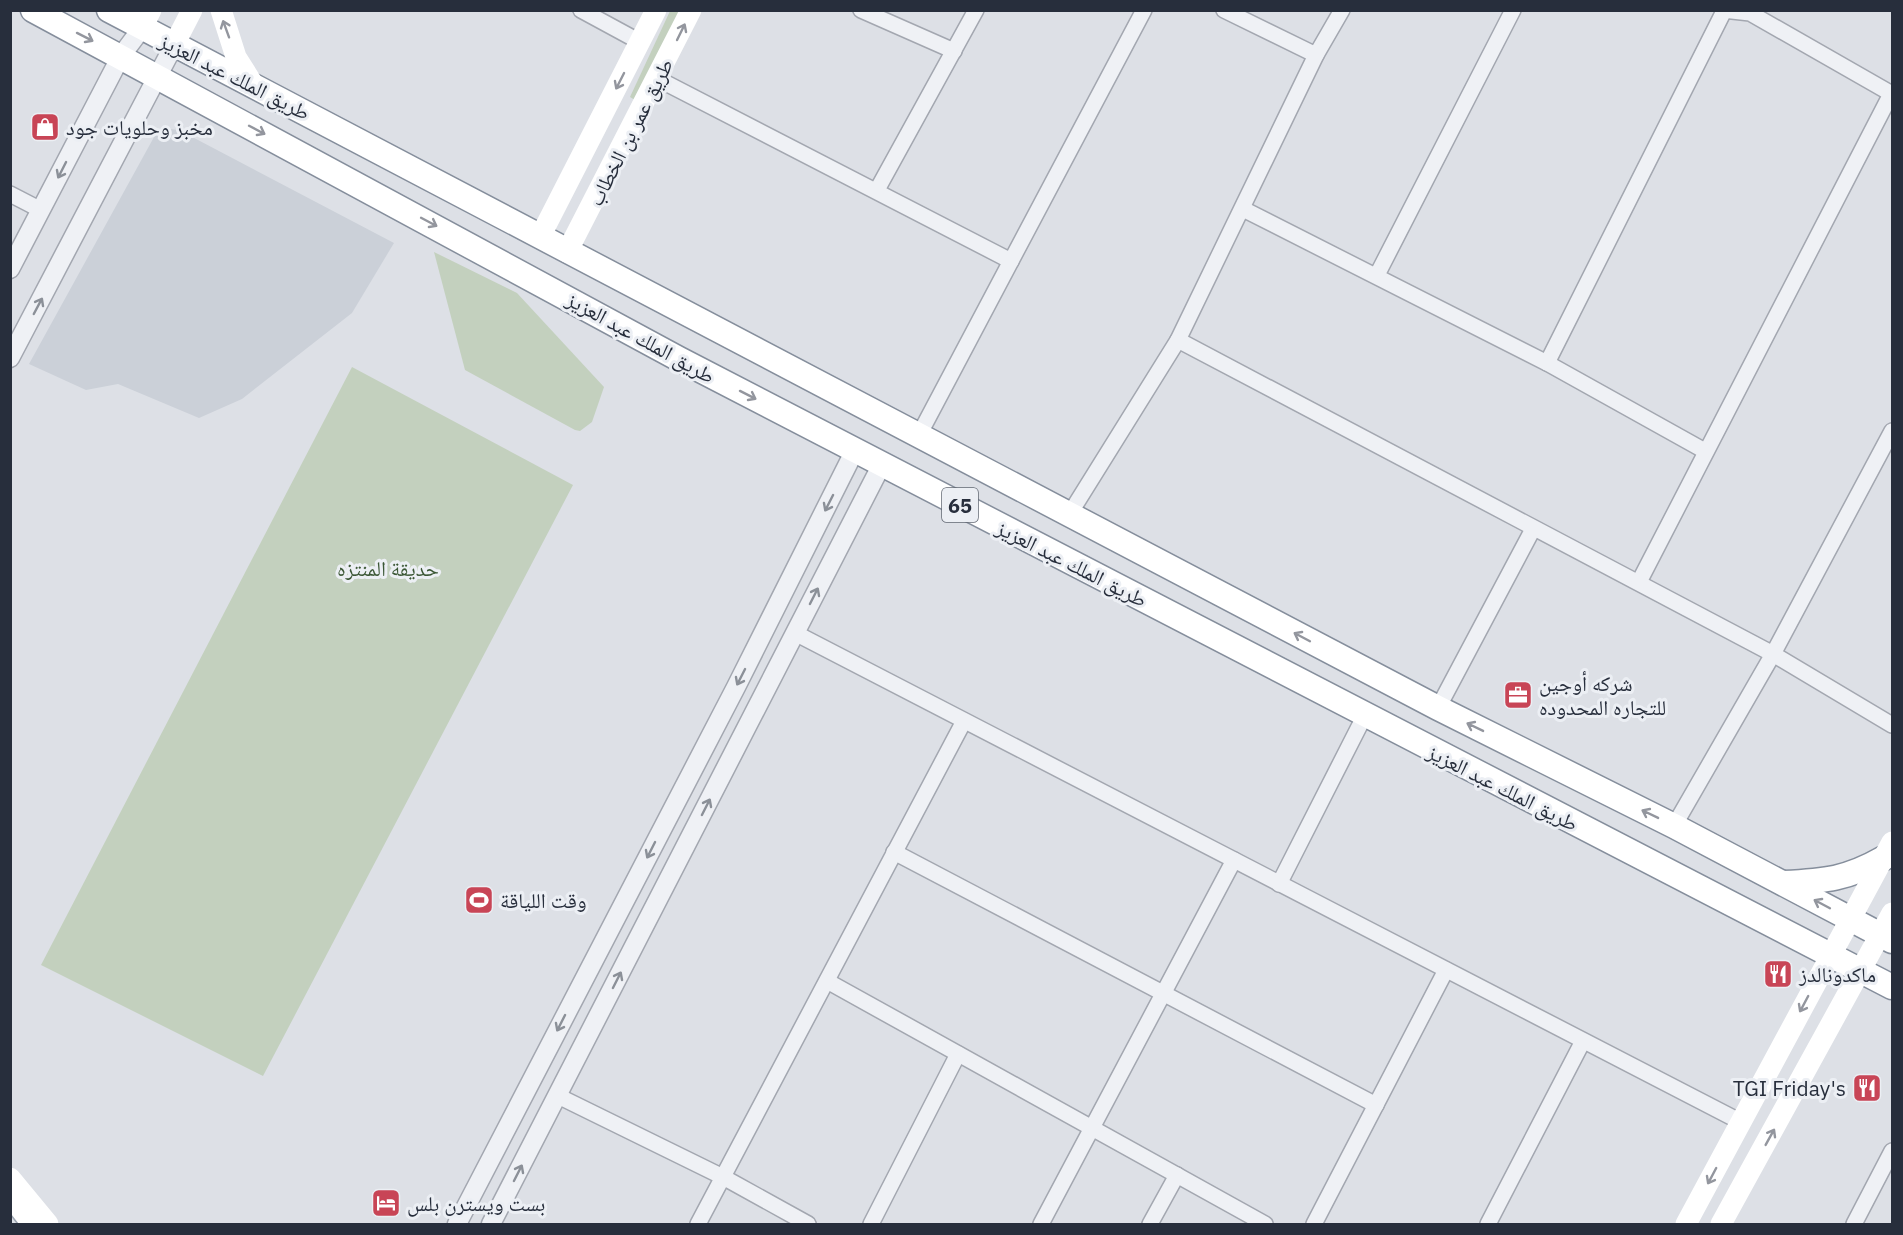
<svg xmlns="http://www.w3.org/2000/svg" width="1903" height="1235" font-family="'IBM Plex Sans','Noto Naskh Arabic',sans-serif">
	<rect width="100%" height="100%" fill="#dde0e6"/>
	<path fill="#cbd0d8" d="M159 128 179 130 394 243 352 313 242 399 199 418 118 384 86 390 29 364Z"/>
	<g fill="#c3d0be">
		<path d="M670 11H681L635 100 630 97Z"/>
		<path d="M434 252 517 293 604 387 592 422 580 431 575 430 465 370Z"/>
		<path d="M352 367 573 485 263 1076 41 965Z"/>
	</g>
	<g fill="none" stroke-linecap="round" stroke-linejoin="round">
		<g stroke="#a3a7b0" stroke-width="18">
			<g id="minor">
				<path d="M581 10 640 42"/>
				<path d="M861 10 954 51"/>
				<path d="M1224 10 1316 55"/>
				<path d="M1723 10 1750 13 1892 94"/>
				<path d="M658 79 1011 261 1144 10"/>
				<path d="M877 190 976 10"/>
				<path d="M10 194 41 210"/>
				<path d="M1243 209 1547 363 1705 451"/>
				<path d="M1377 275 1513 10"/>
				<path d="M1178 340 1773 654 1892 725"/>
				<path d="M1547 363 1724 11"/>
				<path d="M919 435 1011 261"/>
				<path d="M1069 515 1178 340 1316 55 1342 10"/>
				<path d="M1639 582 1891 94"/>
				<path d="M795 633 1741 1122"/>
				<path d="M1438 708 1533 529"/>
				<path d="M1674 826 1773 654 1892 431"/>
				<path d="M894 852 1376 1105"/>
				<path d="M1279 884 1365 715"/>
				<path d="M827 981 1265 1224"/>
				<path d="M558 1096 723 1177 808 1224"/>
				<path d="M698 1224 964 721"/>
				<path d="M871 1224 958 1054"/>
				<path d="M1041 1224 1234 860"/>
				<path d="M1150 1224 1177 1175"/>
				<path d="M1314 1224 1446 970"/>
				<path d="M1488 1224 1583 1041"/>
				<path d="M1854 1224 1892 1151"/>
			</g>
		</g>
		<g stroke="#a3a7b0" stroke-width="21">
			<g id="tertiary">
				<path d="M10 269 121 56 142 28"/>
				<path d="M10 358 175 43"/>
				<path d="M457 1224 736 687 855 450"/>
				<path d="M491 1224 882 464"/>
			</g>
		</g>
		<g stroke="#9da5b1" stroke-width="27">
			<path id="primary" d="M10 1193 34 1224"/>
		</g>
		<g stroke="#858e9c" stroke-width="27">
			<g id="trunk">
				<path d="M33 10 679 359 1892 987"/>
				<path d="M109 10 1438 708 1674 826 1892 941"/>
				<path d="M1783 883C1826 881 1847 879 1884 858"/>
			</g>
		</g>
		<use href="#minor" stroke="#eff1f5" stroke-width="15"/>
		<use href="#tertiary" stroke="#eff1f5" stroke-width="18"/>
		<g stroke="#fff" stroke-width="21">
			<path d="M221 10 236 57 253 84"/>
			<path d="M142 28 151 10"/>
			<path d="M175 43 192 10"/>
			<path d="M540 237 656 10"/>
			<path d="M567 252 691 10"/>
			<path d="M10 1178 48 1224"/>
			<path d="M1686 1224 1892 842"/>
			<path d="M1721 1224 1892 913"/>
		</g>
		<use href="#primary" stroke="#fff" stroke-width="24"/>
		<use href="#trunk" stroke="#fff" stroke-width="24"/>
	</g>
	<defs><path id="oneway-shaft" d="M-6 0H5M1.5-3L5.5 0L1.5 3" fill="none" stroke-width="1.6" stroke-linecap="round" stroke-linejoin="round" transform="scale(1.5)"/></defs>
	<g stroke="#93969e">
		<use href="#oneway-shaft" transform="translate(226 29) rotate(-110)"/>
		<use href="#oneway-shaft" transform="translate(681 32) rotate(-64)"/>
		<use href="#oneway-shaft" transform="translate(85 37) rotate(27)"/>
		<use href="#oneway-shaft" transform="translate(620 81) rotate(117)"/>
		<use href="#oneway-shaft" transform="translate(257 130) rotate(28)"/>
		<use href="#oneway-shaft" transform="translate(429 222) rotate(28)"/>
		<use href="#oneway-shaft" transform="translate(748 395) rotate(27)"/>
		<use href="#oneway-shaft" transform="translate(1302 637) rotate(-152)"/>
		<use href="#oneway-shaft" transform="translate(1475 727) rotate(-154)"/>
		<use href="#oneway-shaft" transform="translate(1650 814) rotate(-154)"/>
		<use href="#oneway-shaft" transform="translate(1822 904) rotate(-152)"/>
		<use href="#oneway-shaft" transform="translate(1804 1004) rotate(118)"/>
		<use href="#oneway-shaft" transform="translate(1770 1137) rotate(-61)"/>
		<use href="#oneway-shaft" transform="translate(1712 1176) rotate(118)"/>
	</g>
	<g stroke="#8b9098">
		<use href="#oneway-shaft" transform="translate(62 170) rotate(117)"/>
		<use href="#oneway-shaft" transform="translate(38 306) rotate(-62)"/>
		<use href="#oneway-shaft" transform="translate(829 503) rotate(117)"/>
		<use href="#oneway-shaft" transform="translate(814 596) rotate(-63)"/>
		<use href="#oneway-shaft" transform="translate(741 677) rotate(117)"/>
		<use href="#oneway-shaft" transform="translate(706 807) rotate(-63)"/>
		<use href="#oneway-shaft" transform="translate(651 850) rotate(117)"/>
		<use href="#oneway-shaft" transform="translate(617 980) rotate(-63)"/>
		<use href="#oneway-shaft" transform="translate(561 1023) rotate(117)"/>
		<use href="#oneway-shaft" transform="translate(518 1173) rotate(-63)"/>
	</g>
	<defs>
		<g id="shop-square" transform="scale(1.5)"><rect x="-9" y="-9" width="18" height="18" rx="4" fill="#c84556" stroke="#eceff4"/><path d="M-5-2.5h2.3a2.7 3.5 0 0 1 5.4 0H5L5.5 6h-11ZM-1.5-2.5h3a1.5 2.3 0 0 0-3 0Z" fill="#fff"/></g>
		<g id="office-square" transform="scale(1.5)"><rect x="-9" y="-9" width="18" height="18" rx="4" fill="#c84556" stroke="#eceff4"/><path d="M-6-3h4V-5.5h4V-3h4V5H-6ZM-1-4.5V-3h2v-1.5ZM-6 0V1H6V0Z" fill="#fff"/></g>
		<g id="stadium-square" transform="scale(1.5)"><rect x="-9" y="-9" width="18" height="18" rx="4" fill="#c84556" stroke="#eceff4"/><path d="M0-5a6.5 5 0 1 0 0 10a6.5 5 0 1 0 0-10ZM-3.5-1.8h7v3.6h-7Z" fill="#fff"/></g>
		<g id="restaurant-square" transform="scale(1.5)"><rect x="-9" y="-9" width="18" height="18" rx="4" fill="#c84556" stroke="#eceff4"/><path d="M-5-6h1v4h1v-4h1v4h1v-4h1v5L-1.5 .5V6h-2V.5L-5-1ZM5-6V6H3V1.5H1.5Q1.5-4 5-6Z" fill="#fff"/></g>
		<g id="hotel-square" transform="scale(1.5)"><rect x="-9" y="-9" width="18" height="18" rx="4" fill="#c84556" stroke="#eceff4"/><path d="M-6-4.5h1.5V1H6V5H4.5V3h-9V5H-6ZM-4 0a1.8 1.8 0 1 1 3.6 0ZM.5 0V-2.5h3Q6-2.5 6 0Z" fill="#fff"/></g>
	</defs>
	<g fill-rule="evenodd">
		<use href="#shop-square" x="45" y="127"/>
		<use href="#office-square" x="1518" y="695"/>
		<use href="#stadium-square" x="479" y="900"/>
		<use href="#restaurant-square" x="1778" y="974"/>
		<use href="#restaurant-square" x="1867" y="1088"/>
		<use href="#hotel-square" x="386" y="1203"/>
	</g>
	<g text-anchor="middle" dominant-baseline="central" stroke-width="6" stroke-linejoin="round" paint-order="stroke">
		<rect fill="#eceff4" stroke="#626873" stroke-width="1.5" x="942" y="488" width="36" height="34" rx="4.5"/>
		<g font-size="20" font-weight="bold" fill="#272e3c">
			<text x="960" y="505">65</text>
		</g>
		<g font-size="21" fill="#272e3c" stroke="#eceff4">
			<text transform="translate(235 76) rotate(27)">طريق الملك عبد العزيز</text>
			<text transform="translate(630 132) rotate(-63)">طريق عمر بن الخطاب</text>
			<text transform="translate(641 337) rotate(29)">طريق الملك عبد العزيز</text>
			<text transform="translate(1072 563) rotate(27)">طريق الملك عبد العزيز</text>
			<text transform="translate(1503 787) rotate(27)">طريق الملك عبد العزيز</text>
		</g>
		<g font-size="21" fill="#272e3c" stroke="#eceff4" text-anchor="start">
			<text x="66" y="127">مخبز وحلويات جود</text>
			<text x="1539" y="683">شركه أوجين<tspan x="1539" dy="24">للتجاره المحدوده</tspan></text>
			<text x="500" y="900">وقت اللياقة</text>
			<text x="1799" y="974">ماكدونالدز</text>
			<text x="1846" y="1088" text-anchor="end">TGI Friday's</text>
			<text x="407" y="1203">بست ويسترن بلس</text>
		</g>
		<g font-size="21" fill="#3b5735" stroke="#eceff4">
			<text x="388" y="568">حديقة المنتزه</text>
		</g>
	</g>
	<rect width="1903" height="1235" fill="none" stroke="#272e3c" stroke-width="24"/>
</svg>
